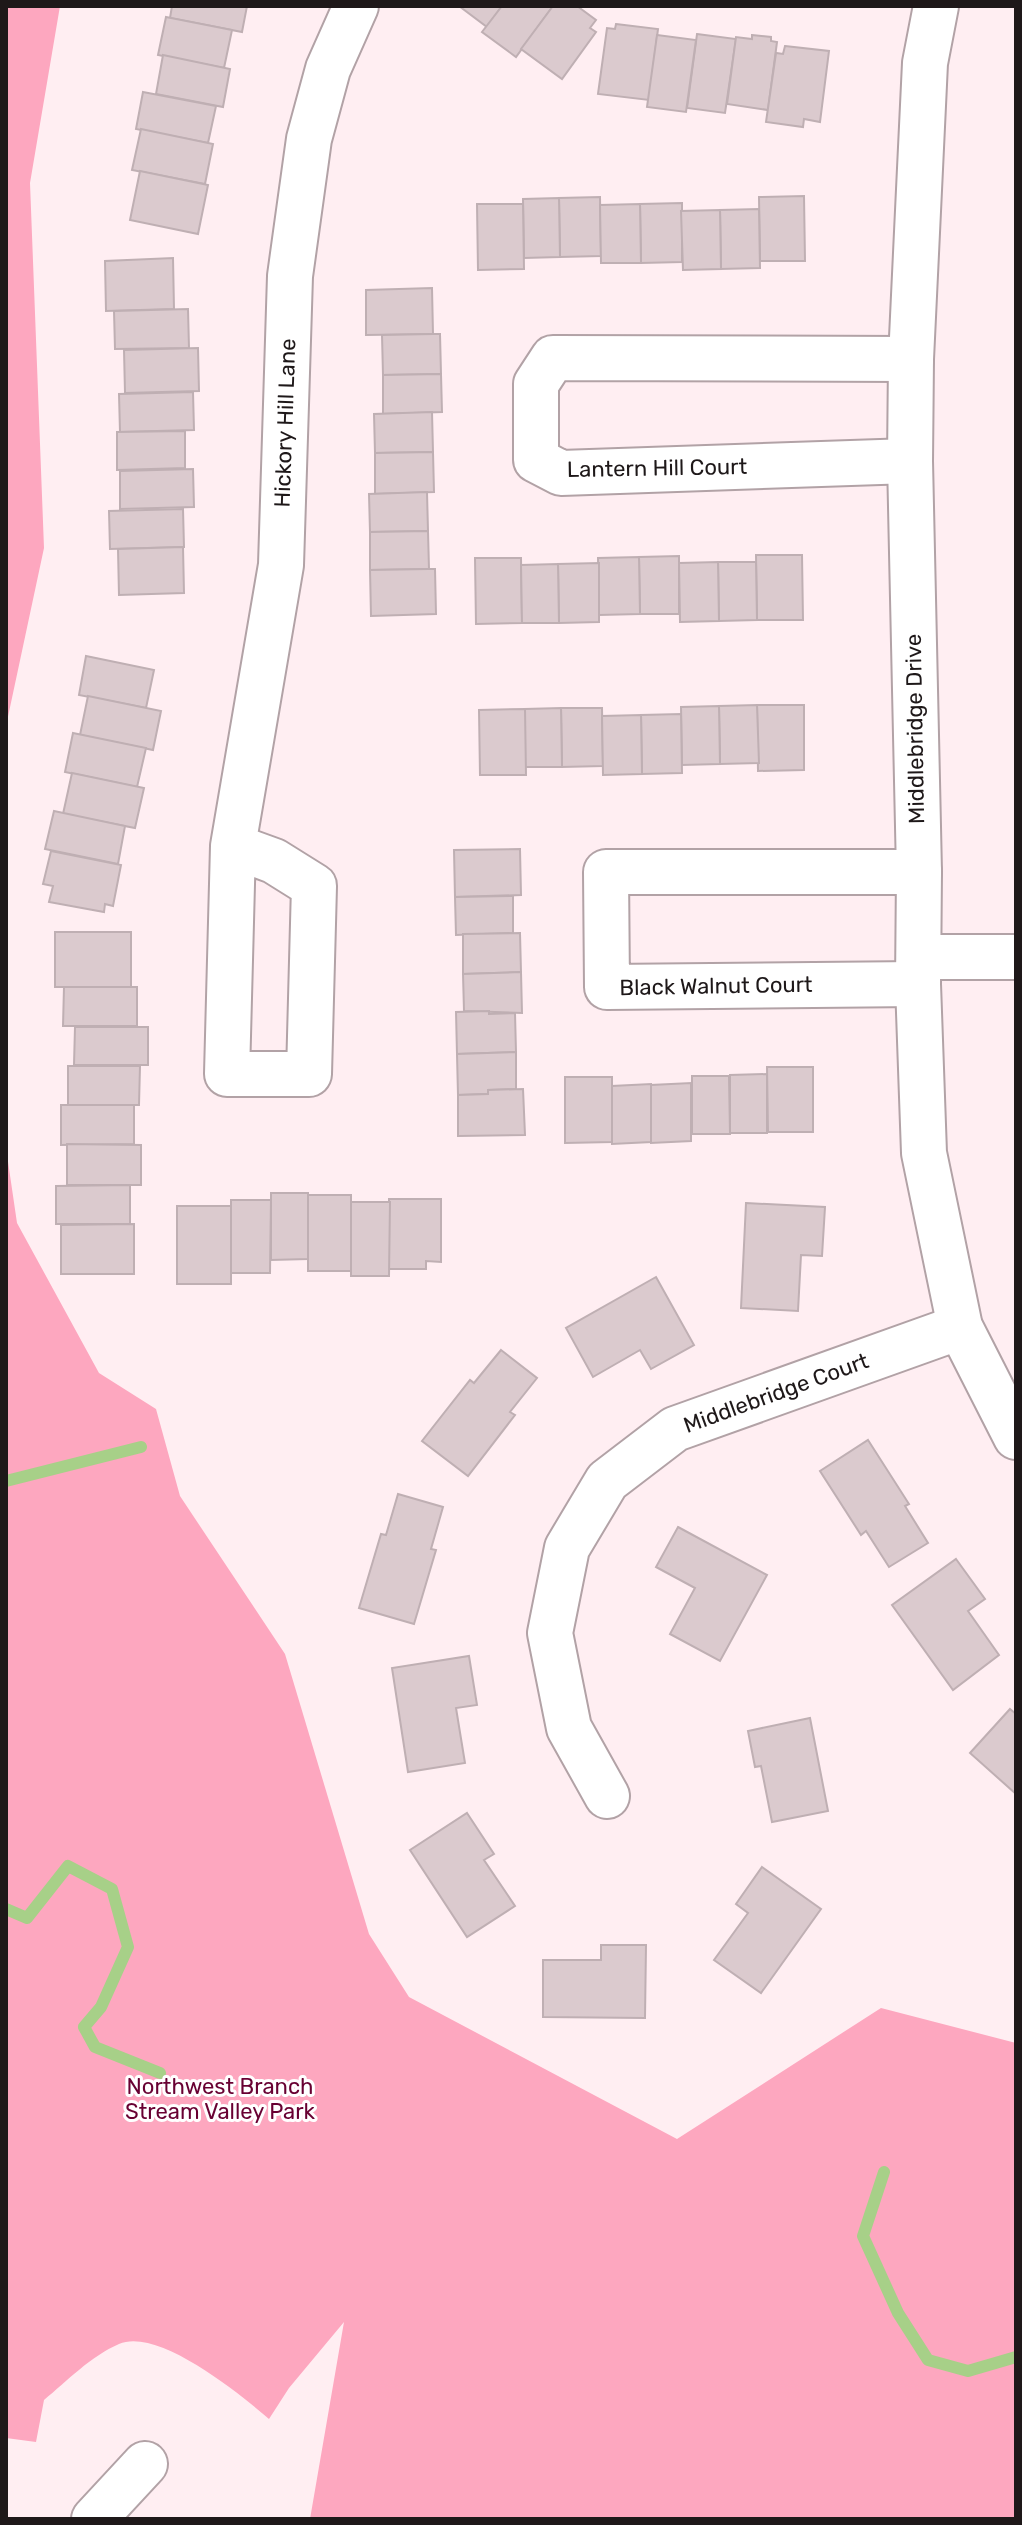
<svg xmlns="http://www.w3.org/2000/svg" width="1022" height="2525" font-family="Rubik,sans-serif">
	<rect width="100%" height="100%" fill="#ffeef2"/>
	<g fill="#fda7bf">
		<path d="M6 6H60L30 183 44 548 6 726Z"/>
		<path d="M6 1148 17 1223 99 1373 156 1409 180 1496 285 1654 369 1934 409 1997 677 2139 881 2008 1016 2043V2519H310L344 2322 289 2388 269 2419C240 2394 158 2327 119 2344 91 2356 67 2381 44 2400L36 2442 6 2438Z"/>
	</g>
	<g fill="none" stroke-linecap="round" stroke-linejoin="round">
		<g stroke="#a7d088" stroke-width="12">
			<path d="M6 1481 141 1447"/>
			<path d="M6 1909 27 1918 68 1866 112 1889 128 1947 101 2007 84 2027 95 2047 160 2073"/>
			<path d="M884 2172 863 2236 898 2313 928 2360 968 2371 1016 2357"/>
		</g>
	</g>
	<g fill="#dbcace" stroke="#bfafb3" stroke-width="2">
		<path d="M172 6H247L242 32 170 18Z"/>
		<path d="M459 6H502L487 27Z"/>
		<path d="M502 6H553L516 57 482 32Z"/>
		<path d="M553 6H577L596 20 590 28 596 32 562 79 521 49Z"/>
		<path d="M166 17 232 30 224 68 158 55Z"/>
		<path d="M616 24 658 29 649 100 598 94 607 28 615 29Z"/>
		<path d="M697 34 736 39 725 113 687 108Z"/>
		<path d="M657 35 696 40 686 112 647 107Z"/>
		<path d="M752 35 771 37V41L777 42 768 110 727 104 736 37 752 39Z"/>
		<path d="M785 46 829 51 820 122 804 119 803 127 766 122 776 53 783 54Z"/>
		<path d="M163 55 230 69 223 107 156 94Z"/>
		<path d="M143 92 216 106 208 143 136 129Z"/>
		<path d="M141 129 213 144 205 184 132 170Z"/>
		<path d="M140 171 208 185 198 234 130 220Z"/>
		<path d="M804 196 805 261H760L759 197Z"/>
		<path d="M600 197 601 256 560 257 559 198Z"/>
		<path d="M559 198 560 257 524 258 523 199Z"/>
		<path d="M682 203V262L641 263 640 204Z"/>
		<path d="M477 204H523L524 269 478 270Z"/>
		<path d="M640 204 641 263H601L600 205Z"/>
		<path d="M759 209 760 268 721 269 720 210Z"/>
		<path d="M720 210 721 269 683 270 681 211Z"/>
		<path d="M173 258 174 309 106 311 105 261Z"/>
		<path d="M432 288 433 334 366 335V290Z"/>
		<path d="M188 309 189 348 115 349 114 311Z"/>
		<path d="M433 334H440L441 374 383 375 382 335Z"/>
		<path d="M198 348 199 391 125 393 124 350Z"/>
		<path d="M441 374 442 412 383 414V375Z"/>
		<path d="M193 392 194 430 120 432 119 394Z"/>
		<path d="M432 412 433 452 375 453 374 414Z"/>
		<path d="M185 431V468L117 470V432Z"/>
		<path d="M433 452 434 492 375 494V453Z"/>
		<path d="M193 469 194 507 120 509V471Z"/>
		<path d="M427 492 428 531 370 532 369 494Z"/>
		<path d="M183 509 184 547 110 549 109 511Z"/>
		<path d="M428 531 429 569 370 570V532Z"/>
		<path d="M183 547 184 593 119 595 118 549Z"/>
		<path d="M756 555H802L803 620H757Z"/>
		<path d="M679 556V614H640L639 557Z"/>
		<path d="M639 557 640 614 599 615 598 558Z"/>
		<path d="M475 558H521L522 623 476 624Z"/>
		<path d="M718 562H756L757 620 719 621Z"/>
		<path d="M718 562 719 621 680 622 679 563Z"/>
		<path d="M599 563V622L559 623 558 564Z"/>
		<path d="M558 564 559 623H522L521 565Z"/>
		<path d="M429 569H435L436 614 371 616 370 570Z"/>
		<path d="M86 656 154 670 146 708 79 695Z"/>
		<path d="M88 696 161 711 153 750 80 735Z"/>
		<path d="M757 705H804V770L758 771Z"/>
		<path d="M757 705 759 763 720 764 719 706Z"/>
		<path d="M719 706 720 764 682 765 681 707Z"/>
		<path d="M561 708H602L603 766 562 767Z"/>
		<path d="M561 708 562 767H525V709Z"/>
		<path d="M525 709 526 775H480L479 710Z"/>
		<path d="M681 714 682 773 642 774 641 715Z"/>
		<path d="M641 715 642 774 603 775 602 716Z"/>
		<path d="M73 733 146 748 137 787 65 772Z"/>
		<path d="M72 773 144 788 135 828 63 814Z"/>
		<path d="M54 811 125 826 118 864 45 849Z"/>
		<path d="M520 849 521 895 455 897 454 850Z"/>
		<path d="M51 851 121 865 113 906 105 904 104 912 49 902 53 886 43 884Z"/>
		<path d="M513 896V933L456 935 455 897Z"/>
		<rect x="55" y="932" width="76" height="55"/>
		<path d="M520 933 521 972 463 974V934Z"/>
		<path d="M521 972 522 1013 464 1011 463 974Z"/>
		<path d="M64 987H137V1026H63Z"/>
		<path d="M489 1011V1014L515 1013 516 1052 457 1054 456 1012Z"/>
		<path d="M75 1027H148V1065H74Z"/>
		<path d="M516 1052V1089L488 1090V1094L458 1095 457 1054Z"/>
		<path d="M68 1066H140L139 1105H68Z"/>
		<path d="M767 1067H813V1132H768Z"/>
		<path d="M767 1074V1133H730V1075Z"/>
		<path d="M692 1076H729L730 1134H692Z"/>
		<path d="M565 1077H612V1142L565 1143Z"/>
		<path d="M691 1083V1141L651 1143V1085Z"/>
		<path d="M651 1084V1142L612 1144V1086Z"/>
		<path d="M523 1089 525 1135 458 1136V1095L488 1094V1090Z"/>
		<path d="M61 1105H134V1144L61 1145Z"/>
		<path d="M67 1144 141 1145V1185H67Z"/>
		<path d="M130 1185V1224H56V1186Z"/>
		<path d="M271 1193H308V1259L271 1260Z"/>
		<rect x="308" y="1195" width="43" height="76"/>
		<path d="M389 1199H441V1262L426 1261V1269H389Z"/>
		<path d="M231 1200H271L270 1273H231Z"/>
		<path d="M351 1202H390L389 1276H351Z"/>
		<path d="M746 1203 825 1207 822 1256 801 1255 798 1311 741 1308Z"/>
		<rect x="177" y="1206" width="54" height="78"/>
		<path d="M134 1224V1274H61V1225Z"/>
		<path d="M656 1277 694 1345 651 1369 640 1350 593 1377 566 1328Z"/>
		<path d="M501 1350 537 1378 510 1412 515 1415 468 1476 422 1441 470 1380 474 1383Z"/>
		<path d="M868 1440 909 1504 905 1506 928 1543 889 1567 866 1531 861 1535 820 1471Z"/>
		<path d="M398 1494 443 1507 431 1549 436 1550 414 1624 359 1608 381 1534 386 1535Z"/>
		<path d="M678 1527 767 1575 720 1661 670 1634 695 1588 656 1567Z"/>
		<path d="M956 1559 985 1599 968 1611 999 1655 953 1690 892 1605Z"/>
		<path d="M469 1656 477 1705 456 1708 465 1763 408 1772 392 1668Z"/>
		<path d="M1010 1709 1016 1714V1794L970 1753Z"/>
		<path d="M810 1718 828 1811 772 1822 761 1766 755 1767 748 1731Z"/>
		<path d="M467 1813 494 1854 484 1860 515 1906 467 1937 410 1850Z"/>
		<path d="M762 1867 821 1909 761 1993 714 1960 748 1913 736 1904Z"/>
		<path d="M601 1945H646L645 2018 543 2017V1960H601Z"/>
	</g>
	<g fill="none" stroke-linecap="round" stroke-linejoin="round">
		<g stroke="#b2a2a6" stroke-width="48">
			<g id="minor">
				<path d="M936 6 925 63 911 359 910 461 919 872 918 984 924 1153 960 1327 1016 1437"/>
				<path d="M910 461 561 473 536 460V384L553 358 911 359"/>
				<path d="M233 846 274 861 314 886 309 1074H227L233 846 281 565 290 276 309 139 328 69 356 6"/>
				<path d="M919 957H1016"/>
				<path d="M918 984 607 987 606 872H919"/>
				<path d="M607 1796 569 1728 550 1633 567 1548 607 1481 675 1429 960 1327"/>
				<path d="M94 2519 145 2464"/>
			</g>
		</g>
		<use href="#minor" stroke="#fff" stroke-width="44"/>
	</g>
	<g text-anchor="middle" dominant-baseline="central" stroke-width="6" stroke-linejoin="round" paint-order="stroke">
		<g font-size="22" fill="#1e1819" stroke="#fff">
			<text transform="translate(285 423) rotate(-88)">Hickory Hill Lane</text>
			<text transform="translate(657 468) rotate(-1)">Lantern Hill Court</text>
			<text transform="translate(915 729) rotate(-91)">Middlebridge Drive</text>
			<text transform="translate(716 986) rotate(-1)">Black Walnut Court</text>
			<text transform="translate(776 1393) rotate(-20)">Middlebridge Court</text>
		</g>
		<g font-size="22" fill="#680032" stroke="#fff">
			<text x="220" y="2086">Northwest Branch<tspan x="220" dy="25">Stream Valley Park</tspan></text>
		</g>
	</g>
	<rect width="1022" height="2525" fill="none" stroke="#1e1819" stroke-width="16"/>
</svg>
